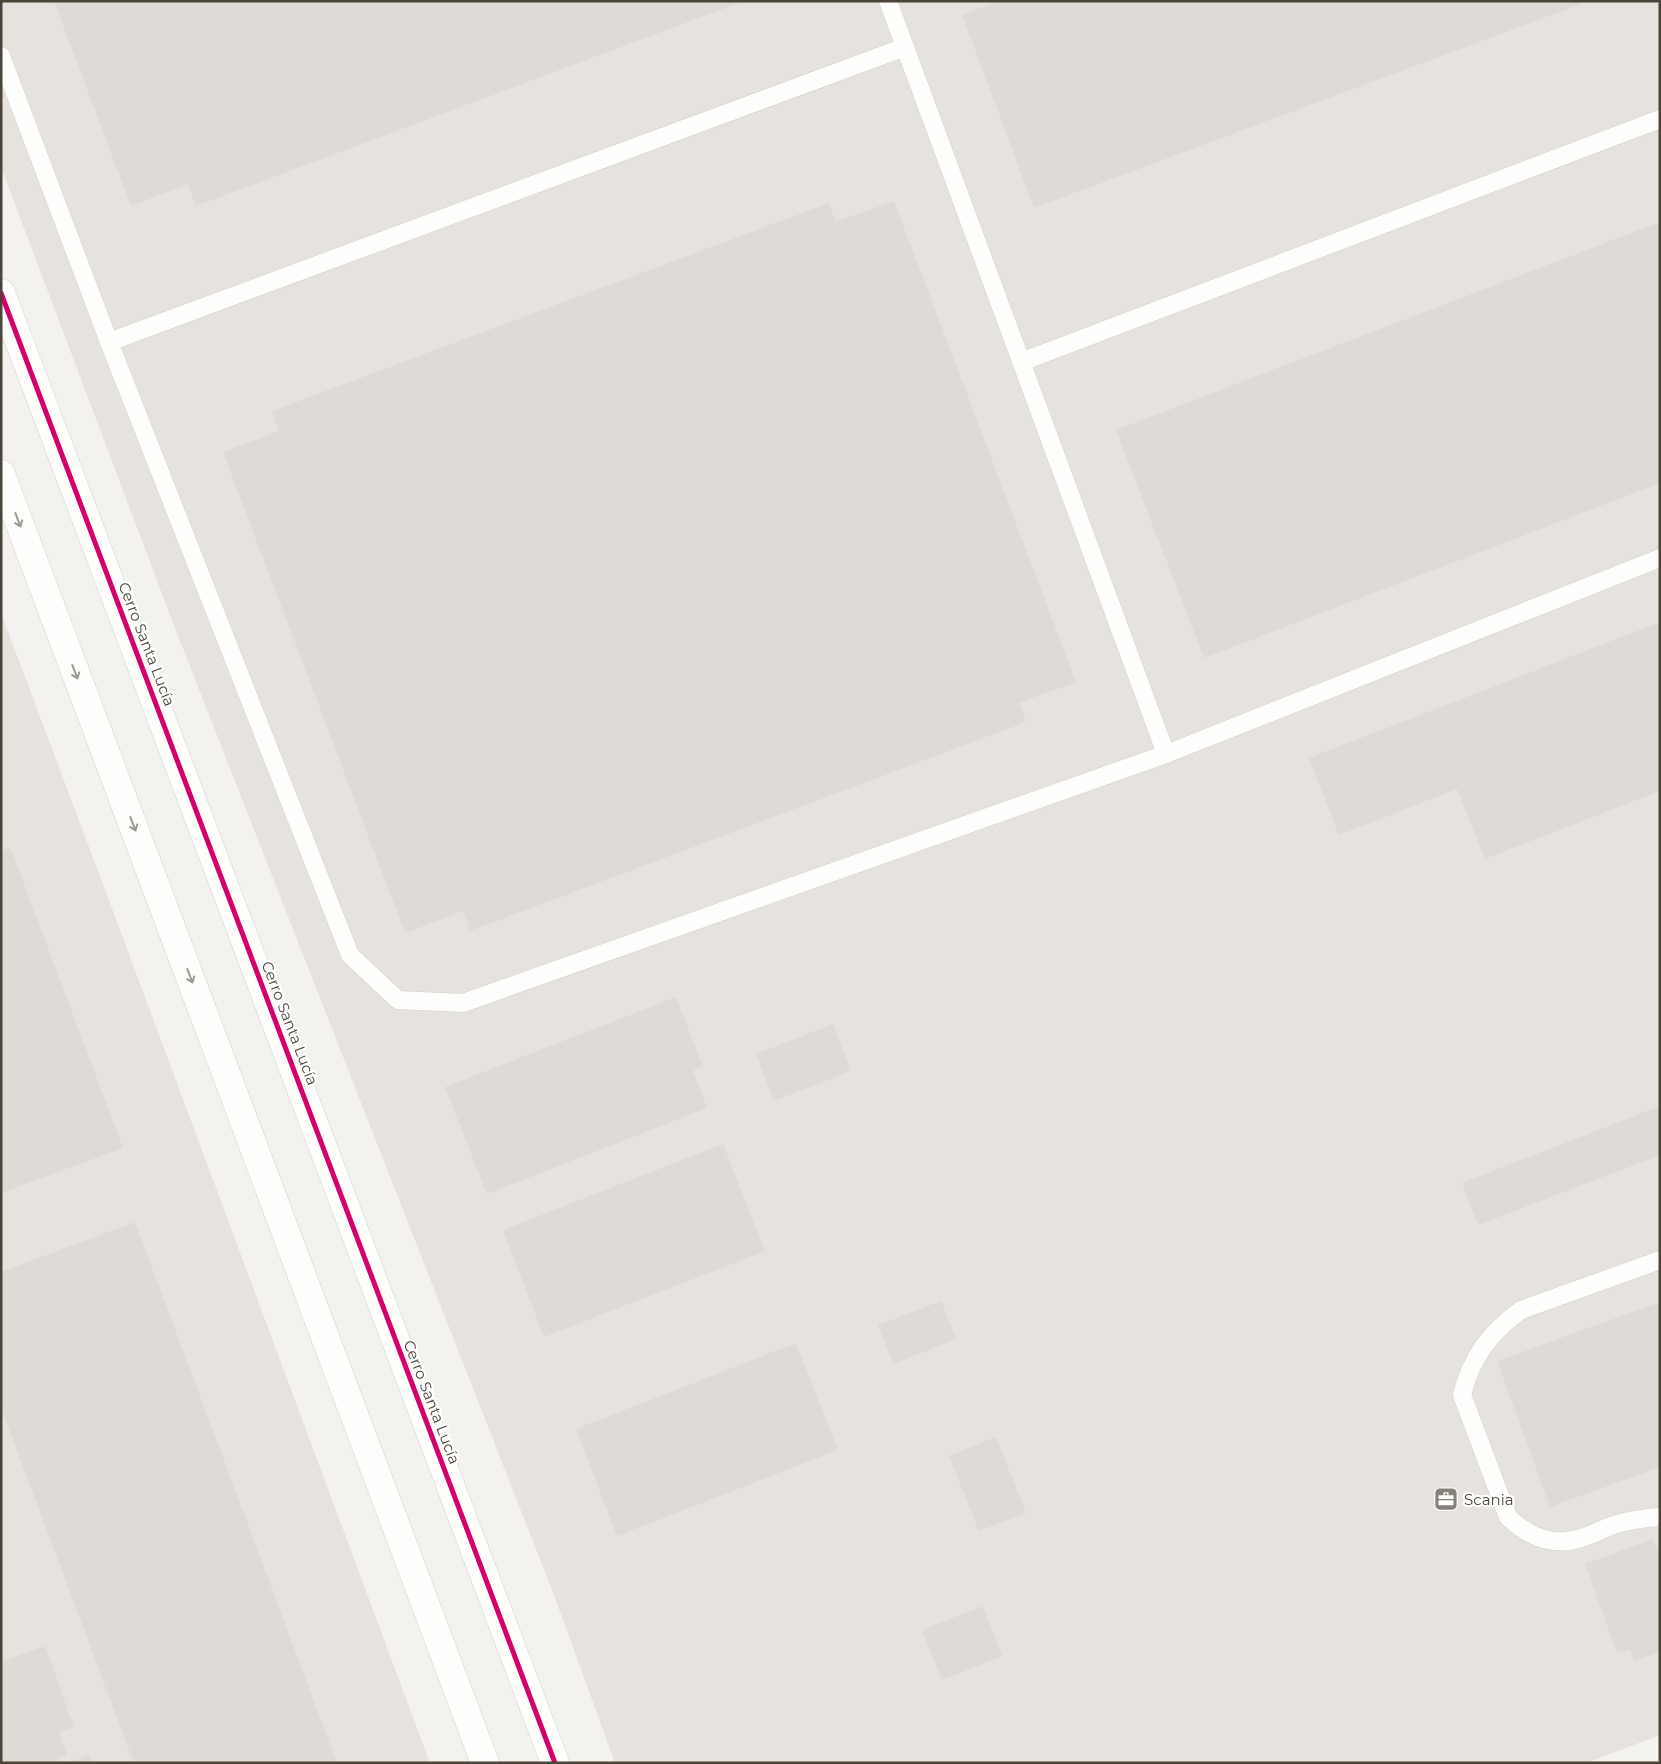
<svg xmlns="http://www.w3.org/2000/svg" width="1661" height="1764" font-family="Montserrat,sans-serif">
	<rect width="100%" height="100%" fill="#f4f2ee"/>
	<g fill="#e6e2de">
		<path d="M1 1H1660V1735L1586 1763H615L554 1595 173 623 1 167Z"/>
		<path d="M1 613 110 903 430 1763H1Z"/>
	</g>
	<g fill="#dedbd6">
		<path d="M54 1H744L196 206 188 184 131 206Z"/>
		<path d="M998 1H1589L1034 208 962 15Z"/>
		<path d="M894 201 1076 682 1019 703 1026 722 470 931 463 911 405 933 223 452 279 431 272 411 829 203 836 222Z"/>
		<path d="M1660 222V483L1204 658 1116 430Z"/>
		<path d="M1660 622V791L1485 859 1457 789 1339 835 1309 758Z"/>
		<path d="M10 847 123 1148 1 1193V851Z"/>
		<path d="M676 997 703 1066 693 1071 707 1108 487 1194 445 1087Z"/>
		<path d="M833 1024 851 1071 774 1101 756 1054Z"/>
		<path d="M1660 1106V1155L1478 1225 1462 1183Z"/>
		<path d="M723 1144 765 1251 544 1337 503 1230Z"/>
		<path d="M135 1222 337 1763H134L1 1408V1272Z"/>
		<path d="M941 1301 956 1339 893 1364 878 1325Z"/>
		<path d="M1660 1302V1467L1550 1507 1497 1361Z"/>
		<path d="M796 1343 838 1450 617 1536 576 1429Z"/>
		<path d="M996 1437 1026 1513 979 1531 949 1456Z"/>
		<path d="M1653 1539 1660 1557V1652L1634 1661 1630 1649 1617 1653 1585 1564Z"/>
		<path d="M983 1606 1002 1656 942 1680 922 1630Z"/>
		<path d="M45 1646 74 1727 59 1732 67 1755 57 1758 58 1763H1V1662Z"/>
		<path d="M89 1755 92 1763H68Z"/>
	</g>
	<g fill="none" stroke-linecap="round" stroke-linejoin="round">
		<g stroke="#d2d0cb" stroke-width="19">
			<g id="service">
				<path d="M888 1 1166 754"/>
				<path d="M1 56 109 342 350 955 398 1000 463 1003 1166 754 1660 558"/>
				<path d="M109 342 905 47"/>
				<path d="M1021 362 1660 119"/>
				<path d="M1660 1260 1521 1310C1490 1332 1471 1358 1462 1395L1508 1517C1527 1535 1550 1547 1578 1539 1590 1536 1602 1529 1614 1525 1629 1520 1644 1518 1660 1517"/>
			</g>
		</g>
		<g stroke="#d2d0cb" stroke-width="29">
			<g id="minor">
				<path d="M1 293 555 1763"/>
				<path d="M1 474 485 1763"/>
			</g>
		</g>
		<use href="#service" stroke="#fdfdfc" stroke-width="18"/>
		<use href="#minor" stroke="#fdfdfc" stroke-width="28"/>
		<g stroke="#fff" stroke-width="8">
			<path id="cycleway" d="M1 293 555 1763"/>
		</g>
		<use href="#cycleway" stroke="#d6006c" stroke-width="5"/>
	</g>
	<defs><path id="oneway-shaft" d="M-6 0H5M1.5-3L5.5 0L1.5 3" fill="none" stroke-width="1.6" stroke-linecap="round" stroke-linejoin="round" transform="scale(1.25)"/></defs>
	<g stroke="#9b9791">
		<use href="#oneway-shaft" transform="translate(18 520) rotate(69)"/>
		<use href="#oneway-shaft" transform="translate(75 672) rotate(69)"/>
		<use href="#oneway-shaft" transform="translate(133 824) rotate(69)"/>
		<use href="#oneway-shaft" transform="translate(190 976) rotate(69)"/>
	</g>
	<defs>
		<g id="office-square" transform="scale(1.25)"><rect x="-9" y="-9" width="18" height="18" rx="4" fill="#868178" stroke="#fff"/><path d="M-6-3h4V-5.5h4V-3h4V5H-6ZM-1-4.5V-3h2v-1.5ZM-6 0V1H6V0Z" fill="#fff"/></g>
	</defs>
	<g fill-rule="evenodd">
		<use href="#office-square" x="1446" y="1499"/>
	</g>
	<g text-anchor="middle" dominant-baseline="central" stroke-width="4.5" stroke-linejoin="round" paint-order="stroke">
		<g font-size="15" fill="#4b4439" stroke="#fff">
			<text transform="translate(147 644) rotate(69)">Cerro Santa Lucía</text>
			<text transform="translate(290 1023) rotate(69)">Cerro Santa Lucía</text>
			<text transform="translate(432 1402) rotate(69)">Cerro Santa Lucía</text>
		</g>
		<g font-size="15" fill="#4b4439" stroke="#fff" text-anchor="start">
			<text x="1464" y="1499">Scania</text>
		</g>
	</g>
	<rect width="1661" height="1764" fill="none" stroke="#4b4439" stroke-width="5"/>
</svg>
